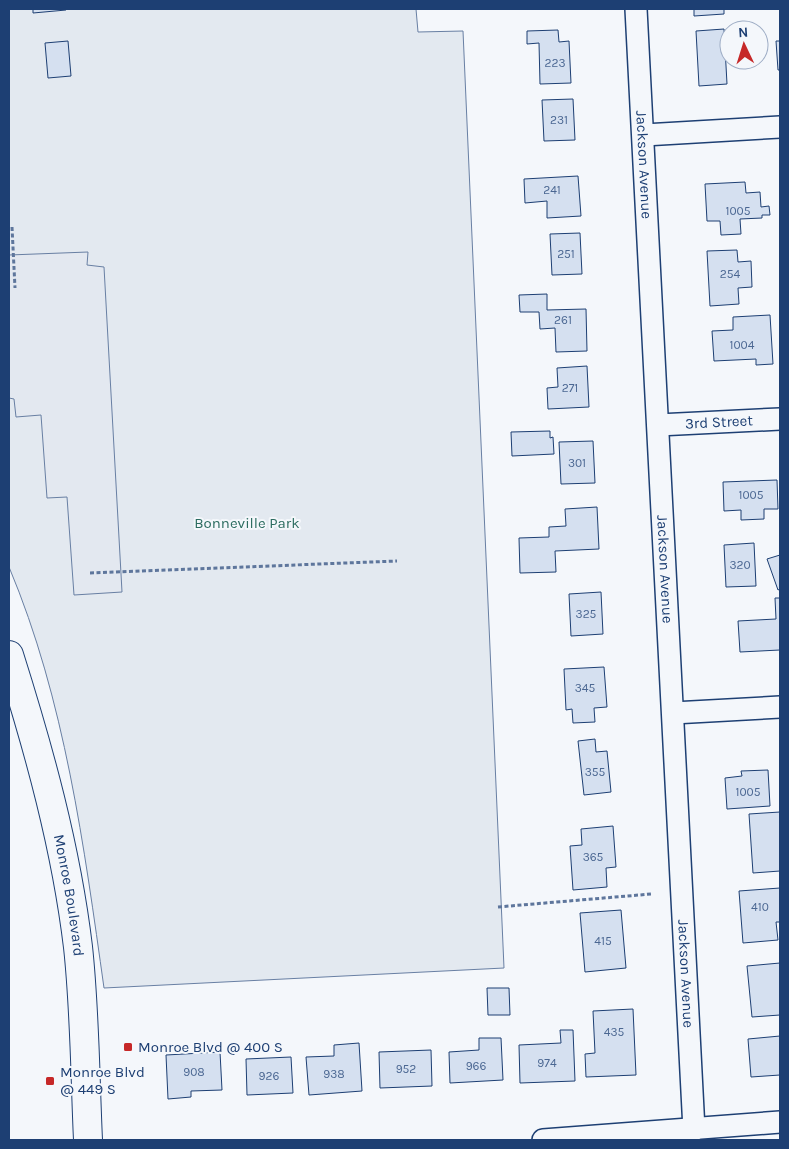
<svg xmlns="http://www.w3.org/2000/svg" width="789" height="1149" font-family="Karla,sans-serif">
	<rect width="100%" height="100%" fill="#f4f7fb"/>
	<path fill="#e3e9f0" stroke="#687fa3" d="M9 9H416L418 32 463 31 504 968 104 988C84 846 65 700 9 567Z"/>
	<path fill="#e3e8f0" stroke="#687fa3" d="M88 252 87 265 104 267 122 592 74 595 67 497 47 498 41 415 16 417 14 399 9 398V255Z"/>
	<g fill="#d5e0f0" stroke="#1d3f73">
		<path d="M33 9H66V10L33 13Z"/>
		<path d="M694 9H724V14L694 16Z"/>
		<path d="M724 29 727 84 699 86 696 31Z"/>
		<path d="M558 30 559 42 569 41 571 83 540 84 539 43 527 44V31Z"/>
		<path d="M68 41 71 76 48 78 45 43Z"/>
		<path d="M776 41H780V70H778Z"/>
		<path d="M573 99 575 140 544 141 542 100Z"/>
		<path d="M578 176 581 216 547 218V201L525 203 524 179Z"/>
		<path d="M745 182 746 193 760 192 761 207 769 206 770 215H762V218L740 219 741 234 721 235 720 221H707L705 184Z"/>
		<path d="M580 233 582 274 552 275 550 234Z"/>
		<path d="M737 250 738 262 751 261 752 287 738 288 739 304 710 306 707 251Z"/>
		<path d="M547 294V310L586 309 587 351 556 352 555 328 540 329 539 312H520L519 295Z"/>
		<path d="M770 315 773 364 756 365V359L714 361 712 331 733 330V317Z"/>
		<path d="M587 366 589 407 548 409 547 388 558 387 557 368Z"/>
		<path d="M550 431V438L553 437 554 454 512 456 511 432Z"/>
		<path d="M593 441 595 483 561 484 559 442Z"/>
		<path d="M777 480 778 509H764V519L741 520V510L724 511 723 482Z"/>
		<path d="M597 507 599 549 555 551 556 572 520 573 519 538 549 537V527L566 526 565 509Z"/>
		<path d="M754 543 756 586 726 587 724 545Z"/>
		<path d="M780 555V589L778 590 767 559Z"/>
		<path d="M601 592 603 634 571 636 569 594Z"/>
		<path d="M775 598H780V650L740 652 738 621 776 619Z"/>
		<path d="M604 667 607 707 594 708 595 722 573 723 572 709 566 710 564 669Z"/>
		<path d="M595 739 596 752 607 751 611 792 584 795 578 741Z"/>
		<path d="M768 770 770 806 727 809 725 778 742 776 741 771Z"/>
		<path d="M780 812V871L753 873 749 814Z"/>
		<path d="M613 826 616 867 606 868 607 887 573 890 570 846 582 845 581 829Z"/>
		<path d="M780 888V922H776L778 940 743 943 739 891Z"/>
		<path d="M621 910 626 968 585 972 580 913Z"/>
		<path d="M780 963V1015L752 1017 747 966Z"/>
		<path d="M487 988H509L510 1015H488Z"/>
		<path d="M633 1009 636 1075 586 1077 585 1054 595 1053 593 1011Z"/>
		<path d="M560 1030H573L575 1081 520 1083 519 1045 561 1043Z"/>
		<path d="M780 1036V1075L751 1077 748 1039Z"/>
		<path d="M479 1038H501L503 1080 450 1083 449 1052 479 1050Z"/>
		<path d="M359 1043 362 1091 309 1095 306 1057 334 1056V1045Z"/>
		<path d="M431 1050 432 1086 380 1088 379 1052Z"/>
		<path d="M220 1052 222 1090 191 1091V1097L168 1099 166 1055Z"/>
		<path d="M291 1057 293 1093 247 1095 246 1059Z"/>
	</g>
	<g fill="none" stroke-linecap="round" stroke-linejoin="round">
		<g stroke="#1d3f73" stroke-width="24">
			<g id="street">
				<path id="s1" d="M636 9 694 1130"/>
				<path d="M644 135 780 127"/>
				<path id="s2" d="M658 425 780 419"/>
				<path d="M673 713 780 707"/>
				<path d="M543 1140 780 1122"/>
			</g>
		</g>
		<g stroke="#1d3f73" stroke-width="30">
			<g id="secondary">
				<path id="s3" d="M9 655C39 750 66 847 78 947 85 1011 85 1076 88 1140"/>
			</g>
		</g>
		<g stroke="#5e769c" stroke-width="3" stroke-dasharray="4 2.5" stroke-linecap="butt">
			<path d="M12 227 15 288"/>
			<path d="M90 573 397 561"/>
			<path d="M498 907 651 894"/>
		</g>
		<use href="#street" stroke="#f4f7fb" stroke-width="21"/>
		<use href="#secondary" stroke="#f4f7fb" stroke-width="28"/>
	</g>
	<g fill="#c62828" stroke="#f4f7fb" stroke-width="2">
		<rect x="123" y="1042" width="10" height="10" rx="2.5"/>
		<rect x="45" y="1076" width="10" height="10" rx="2.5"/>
	</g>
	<g text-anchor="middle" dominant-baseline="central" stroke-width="4" stroke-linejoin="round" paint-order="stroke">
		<g font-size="12" fill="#4b6792">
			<text x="555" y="63">223</text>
			<text x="559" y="120">231</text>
			<text x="552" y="190">241</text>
			<text x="738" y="211">1005</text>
			<text x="566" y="254">251</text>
			<text x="730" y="274">254</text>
			<text x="563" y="320">261</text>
			<text x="742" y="345">1004</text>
			<text x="570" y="388">271</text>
			<text x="577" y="463">301</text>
			<text x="751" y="495">1005</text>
			<text x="740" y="565">320</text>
			<text x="586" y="614">325</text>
			<text x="585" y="688">345</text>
			<text x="595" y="772">355</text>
			<text x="748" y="792">1005</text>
			<text x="593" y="857">365</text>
			<text x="760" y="907">410</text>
			<text x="603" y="941">415</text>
			<text x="614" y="1032">435</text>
			<text x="547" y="1063">974</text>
			<text x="476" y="1066">966</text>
			<text x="406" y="1069">952</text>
			<text x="194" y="1072">908</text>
			<text x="334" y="1074">938</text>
			<text x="269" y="1076">926</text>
		</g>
		<g font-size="15" fill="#1d3f73" stroke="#f4f7fb">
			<text stroke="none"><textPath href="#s1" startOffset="156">Jackson Avenue</textPath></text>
			<text stroke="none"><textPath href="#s2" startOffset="61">3rd Street</textPath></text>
			<text stroke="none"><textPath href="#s1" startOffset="561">Jackson Avenue</textPath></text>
			<text stroke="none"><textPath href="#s3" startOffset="248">Monroe Boulevard</textPath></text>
			<text stroke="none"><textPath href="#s1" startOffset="966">Jackson Avenue</textPath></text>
		</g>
		<g font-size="15" fill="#2c6c60" stroke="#f4f7fb">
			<text x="247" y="523">Bonneville Park</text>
		</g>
		<g font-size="15" fill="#1d3f73" stroke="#f4f7fb" text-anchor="start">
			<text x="138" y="1047">Monroe Blvd @ 400 S</text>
			<text x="60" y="1072">Monroe Blvd<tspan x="60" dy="17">@ 449 S</tspan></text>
		</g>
	</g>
	<rect width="789" height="1149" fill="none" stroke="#1d3f73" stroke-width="20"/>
	<g transform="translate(744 45) rotate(356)"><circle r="24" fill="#f4f7fb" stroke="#9eadc5"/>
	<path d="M0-4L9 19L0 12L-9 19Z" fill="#c62828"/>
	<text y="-8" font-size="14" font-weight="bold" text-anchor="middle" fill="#1d3f73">N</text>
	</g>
</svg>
